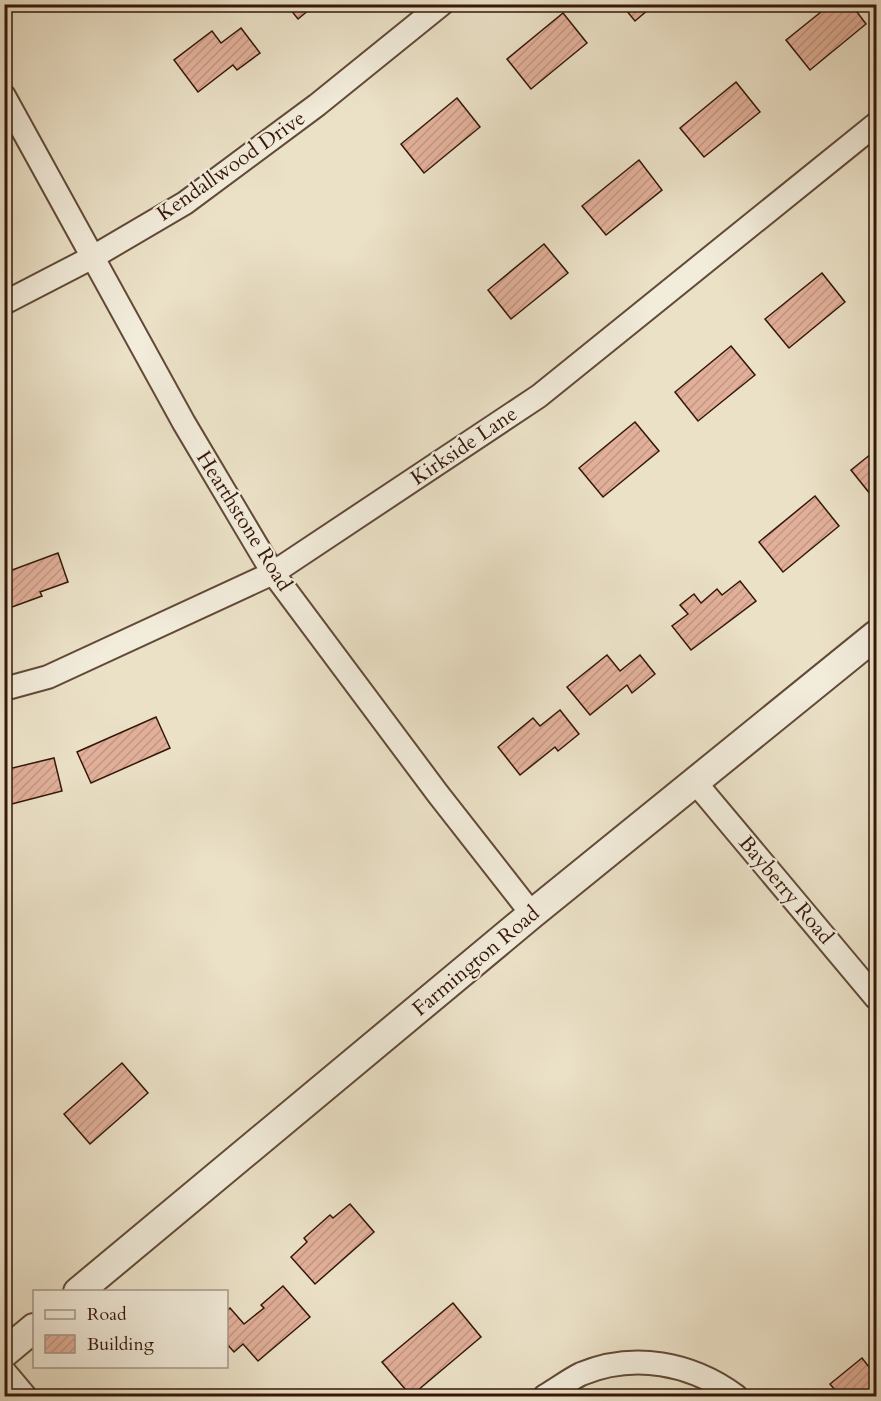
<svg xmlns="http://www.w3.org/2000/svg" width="881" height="1401" font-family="Cardo,serif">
	<defs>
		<pattern id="building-hatch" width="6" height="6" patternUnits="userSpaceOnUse" patternTransform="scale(1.5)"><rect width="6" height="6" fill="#e2b09a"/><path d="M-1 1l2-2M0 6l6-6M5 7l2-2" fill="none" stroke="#c29783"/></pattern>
	</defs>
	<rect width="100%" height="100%" fill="#ebe1c7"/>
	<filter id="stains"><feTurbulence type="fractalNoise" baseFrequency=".00333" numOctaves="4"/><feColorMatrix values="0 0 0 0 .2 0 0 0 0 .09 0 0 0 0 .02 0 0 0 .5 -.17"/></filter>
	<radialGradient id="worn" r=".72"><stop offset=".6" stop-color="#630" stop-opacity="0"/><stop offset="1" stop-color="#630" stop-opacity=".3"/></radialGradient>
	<g fill="url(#building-hatch)" stroke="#351709" stroke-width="1.5">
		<path d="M286 4H316L298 19Z"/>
		<path d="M621 4H655L635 21Z"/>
		<path d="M831 4H851L866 24 810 70 786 40Z"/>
		<path d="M563 13 587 43 531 89 507 59Z"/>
		<path d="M241 28 260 53 237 70 233 65 198 92 174 60 212 31 221 43Z"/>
		<path d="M736 82 760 112 704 157 680 128Z"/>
		<path d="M457 98 480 127 424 173 401 144Z"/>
		<path d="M639 160 662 190 606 235 582 206Z"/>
		<path d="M544 244 568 273 511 319 488 290Z"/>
		<path d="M822 273 845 302 789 348 765 319Z"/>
		<path d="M731 346 755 375 698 421 675 392Z"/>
		<path d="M635 422 659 451 603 497 579 468Z"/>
		<path d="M876 450V498L875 500 851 470Z"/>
		<path d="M815 496 839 526 783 572 759 542Z"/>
		<path d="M58 553 68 582 40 592 42 596 4 610V573Z"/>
		<path d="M740 581 756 601 691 650 672 626 688 614 680 605 694 594 701 603 717 589 722 595Z"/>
		<path d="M607 655 620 671 640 655 655 674 632 693 627 685 590 715 567 687Z"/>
		<path d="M560 710 579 734 558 751 555 747 520 775 498 747 533 718 540 726Z"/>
		<path d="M156 717 170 748 91 783 77 752Z"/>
		<path d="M54 758 62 791 4 806V770Z"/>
		<path d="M122 1063 148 1093 90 1144 64 1114Z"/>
		<path d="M350 1204 374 1232 315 1284 291 1257 307 1242 304 1238 330 1215 333 1218Z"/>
		<path d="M283 1286 310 1317 258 1361 243 1344 234 1352 226 1343V1311L230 1308 244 1324 264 1308 261 1305Z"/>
		<path d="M453 1303 481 1337 411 1396 382 1362Z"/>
		<path d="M862 1358 876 1376V1396H840L830 1384Z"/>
	</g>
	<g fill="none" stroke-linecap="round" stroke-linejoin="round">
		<g stroke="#624a38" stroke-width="26">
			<g id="minor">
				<path d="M4 96 184 423 273 573 438 794 532 914"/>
				<path d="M4 303 93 257 185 203 317 105 442 4"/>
				<path d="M4 689 48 677 273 573 539 396 876 124"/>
				<path d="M695 782 876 998"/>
				<path d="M4 1371 25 1396"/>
				<path d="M545 1396C557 1389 569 1380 581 1374 634 1352 691 1363 736 1396"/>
			</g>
		</g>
		<g stroke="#624a38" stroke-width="32">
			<g id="tertiary">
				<path d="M78 1292 532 914 876 635"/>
				<path d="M4 1353 34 1328"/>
			</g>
		</g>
		<use href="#minor" stroke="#f2ecdb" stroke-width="22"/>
		<use href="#tertiary" stroke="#f2ecdb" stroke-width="28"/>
	</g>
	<g text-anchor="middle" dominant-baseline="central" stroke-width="4.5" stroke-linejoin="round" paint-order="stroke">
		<g font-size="21" fill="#351709" stroke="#f2ecdb">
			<text transform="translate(231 166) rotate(-35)">Kendallwood Drive</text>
			<text transform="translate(464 446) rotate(-34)">Kirkside Lane</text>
			<text transform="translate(244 521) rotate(58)">Hearthstone Road</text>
			<text transform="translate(786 890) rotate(50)">Bayberry Road</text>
			<text transform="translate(476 961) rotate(-40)">Farmington Road</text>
		</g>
	</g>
	<rect width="881" height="1401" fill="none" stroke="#ebe1c7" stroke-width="24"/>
	<rect x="6" y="6" width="869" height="1389" fill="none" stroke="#351709" stroke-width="3"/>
	<rect x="12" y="12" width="857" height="1377" fill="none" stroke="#351709" stroke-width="1.5"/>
	<rect x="33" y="1290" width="195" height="78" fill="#f2ecdb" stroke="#a69787" stroke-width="1.5"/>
	<rect x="45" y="1310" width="30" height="9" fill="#f2ecdb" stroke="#a69787" stroke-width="1.5"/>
	<text x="87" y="1320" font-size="18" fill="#351709">Road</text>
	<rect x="45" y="1335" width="30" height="18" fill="url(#building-hatch)" stroke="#a69787" stroke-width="1.5"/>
	<text x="87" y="1350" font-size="18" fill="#351709">Building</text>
	<rect width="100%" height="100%" filter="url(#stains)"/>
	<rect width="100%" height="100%" fill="url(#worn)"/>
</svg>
